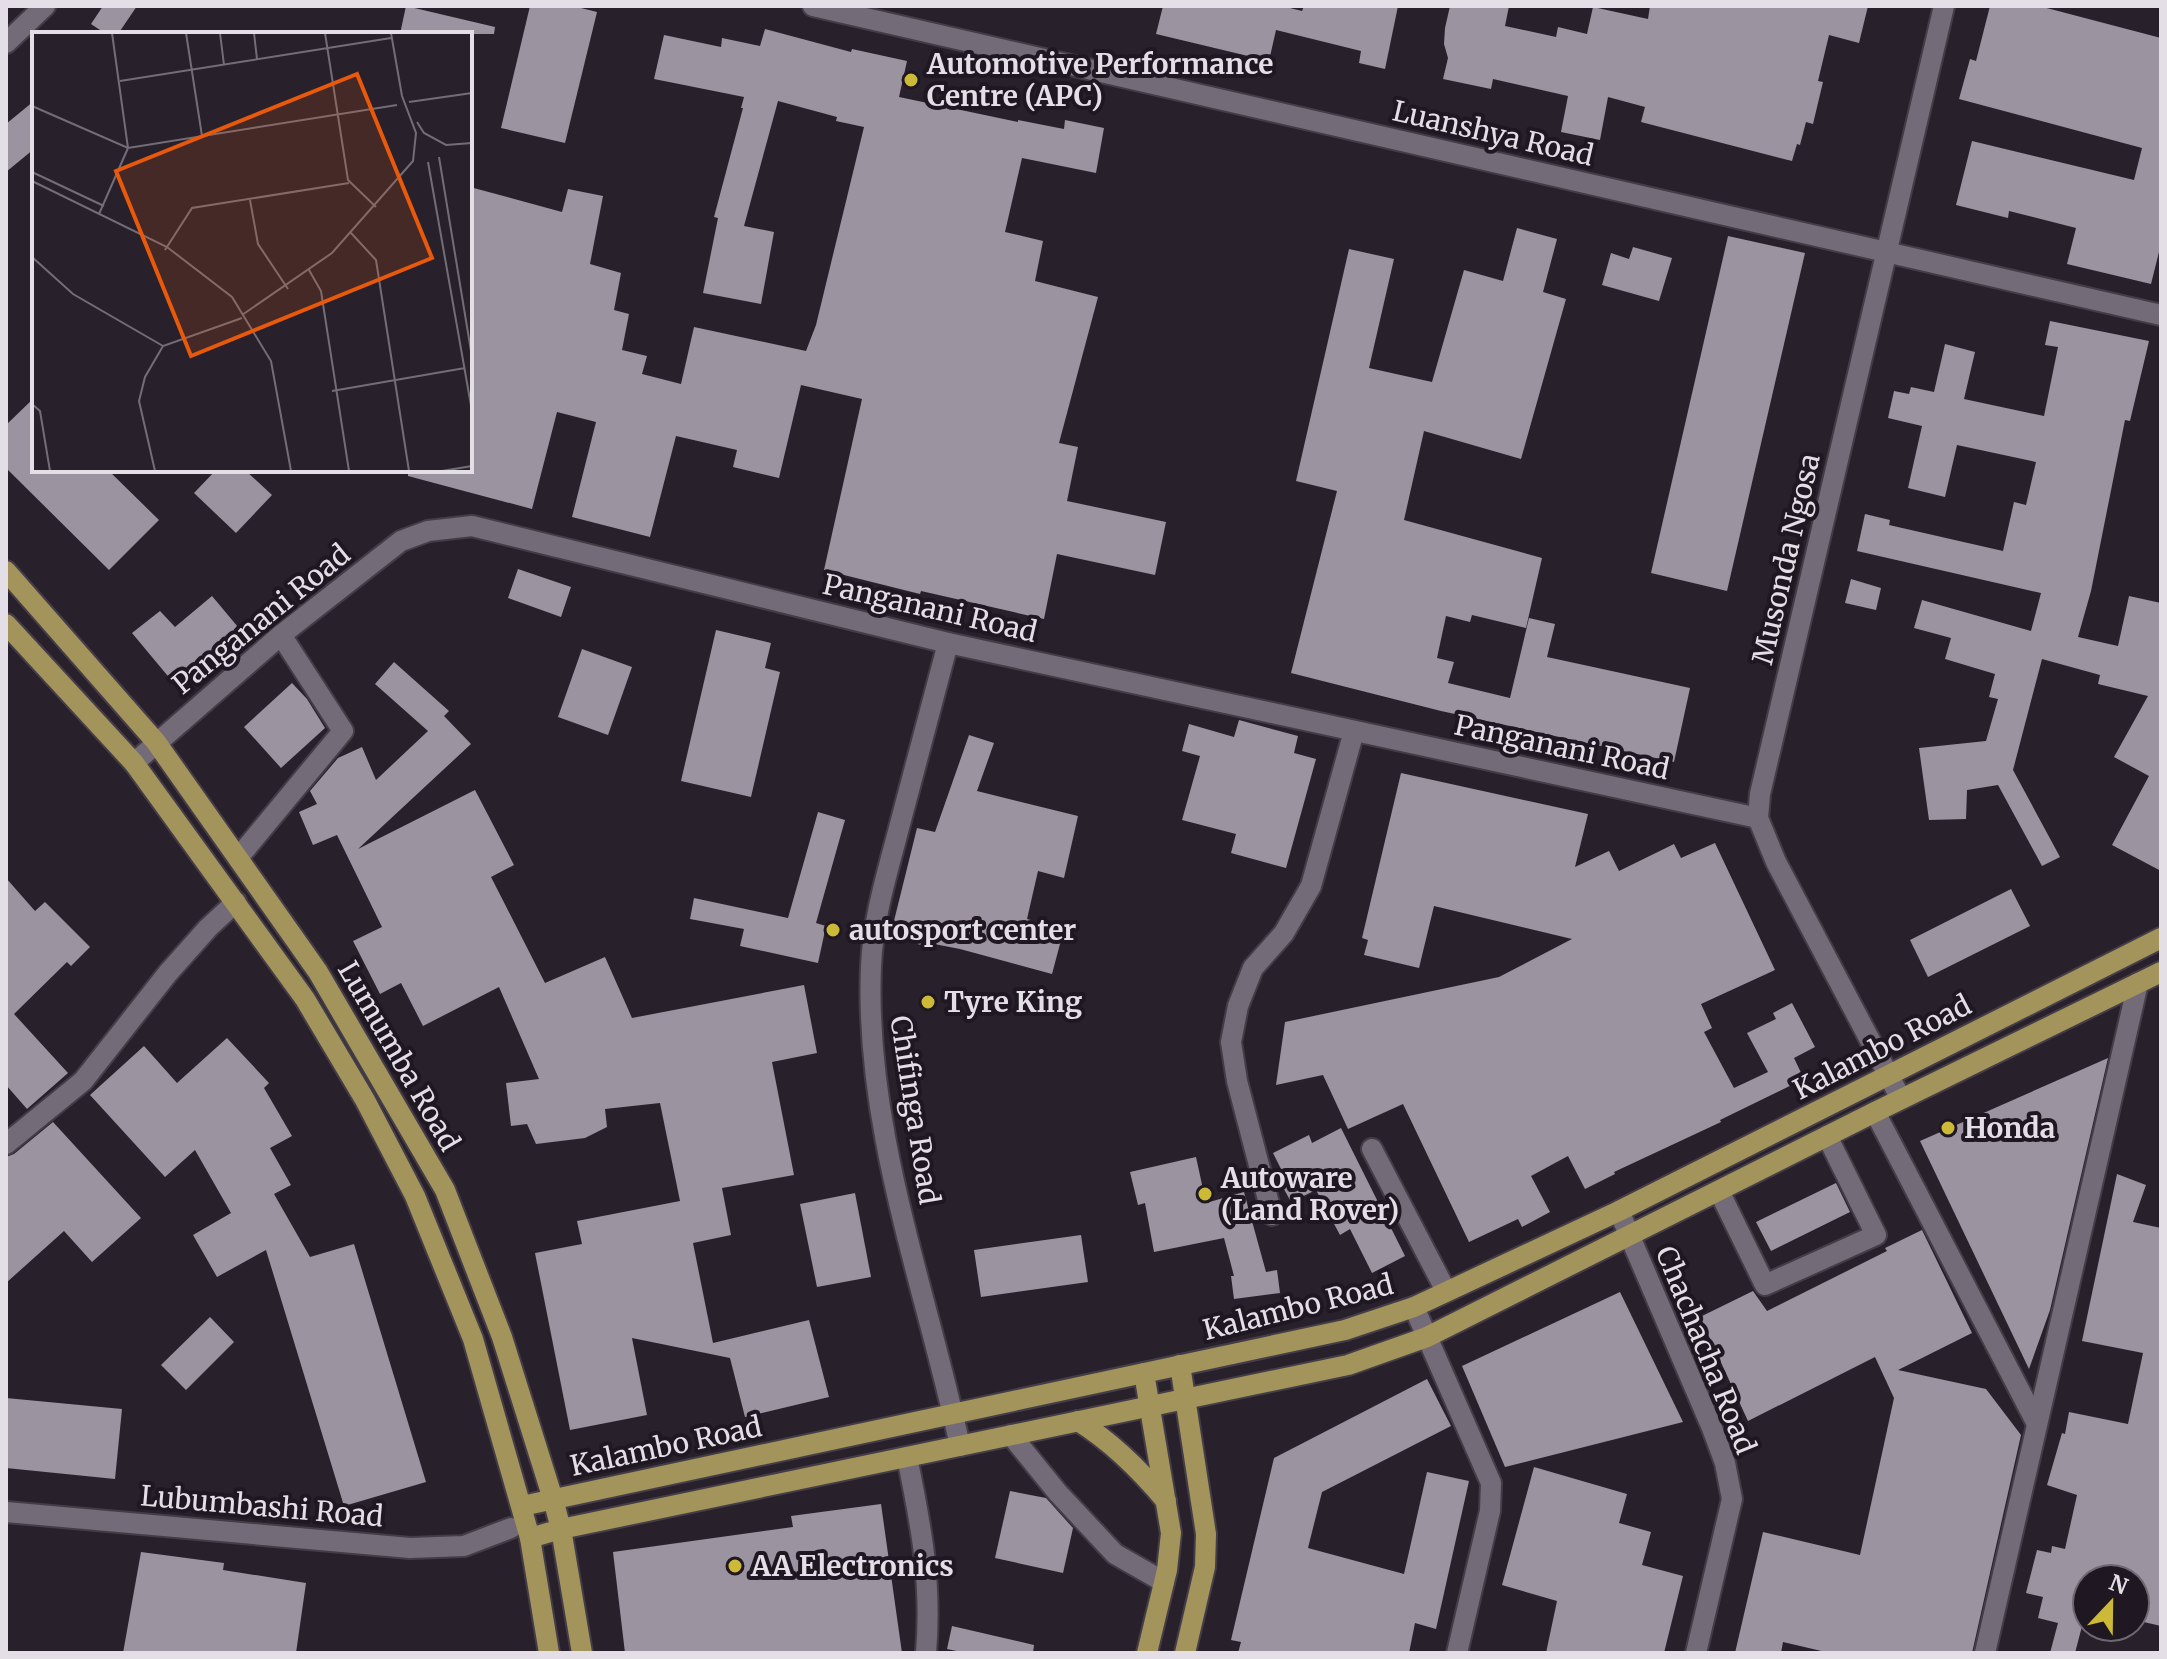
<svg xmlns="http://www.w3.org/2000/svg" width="2167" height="1659" font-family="Merriweather,serif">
	<rect width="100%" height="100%" fill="#28212c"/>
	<g fill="#9c93a1">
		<path d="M103 6H137L118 34H106L91 24Z"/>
		<path d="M406 6 495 27 494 34H400Z"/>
		<path d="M530 6H573L597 12 565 143 501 128Z"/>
		<path d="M1163 6H1282L1302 11 1304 6H1398L1385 69 1359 63 1361 51 1276 30 1269 61 1156 34Z"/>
		<path d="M1450 6H1509L1505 26 1556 37 1558 27 1587 34 1593 7 1648 19 1650 6H1868L1859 43 1829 35 1818 81 1823 82 1813 124 1806 122 1800 145 1797 144 1792 161 1641 122 1645 107 1608 97 1600 140 1561 132 1568 96 1493 79 1491 89 1443 79 1448 58 1444 44 1445 28Z"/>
		<path d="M1990 6H2039L2161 38V244L2151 284 2067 264 2076 228 2009 211 2008 218 1956 205 1972 141 2134 180 2142 148 1959 99 1970 59 1976 61Z"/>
		<path d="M765 29 851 52 852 49 907 61 899 97 1018 122V120L1064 129 1065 120 1104 128 1096 173 1022 158 1005 232 1043 241 1035 281 1098 297 1059 443 1078 447 1067 501 1166 522 1155 575 1057 554 1044 619 921 591 920 594 824 570 862 399 801 385 779 478 733 467 737 450 676 436 650 537 572 517 596 422 557 412 532 509 408 476V470H470V187L562 212 568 189 603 196 590 264 621 273 614 310 629 314 622 350 647 356 642 374 681 384 694 327 806 351 816 325 864 127 836 121 837 117 778 101 744 226 774 232 761 304 703 293 718 218 714 217 743 108H741L744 97 654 79 664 35 721 47 722 38 760 46Z"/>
		<path d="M34 101V149L6 172V124Z"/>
		<path d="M1517 228 1557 239 1543 292 1566 299 1521 459 1424 431 1404 520 1542 558 1526 628 1472 615 1470 622 1446 616 1437 658 1454 662 1448 683 1510 698 1529 618 1555 624 1547 657 1690 688 1674 762 1441 711 1291 673 1337 491 1296 481 1349 249 1394 259 1369 368 1432 382 1464 270 1503 281Z"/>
		<path d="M1728 236 1805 253 1727 591 1651 573Z"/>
		<path d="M1633 247 1672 258 1659 301 1602 285 1611 253 1629 259Z"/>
		<path d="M2050 321 2149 341 2130 421 2125 420 2091 591 2078 637 2118 646 2129 596 2161 603V871L2112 845 2149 776 2114 757 2148 696 2098 684 2100 675 2042 659 2013 770 2060 857 2042 866 1998 785 1967 790 1966 819 1929 820 1919 748 1986 741 1998 699 1989 697 1995 674 1945 659 1951 638 1914 628 1922 600 2031 631 2041 593 1857 551 1865 514 1890 520 1889 525 2003 551 2014 502 2026 505 2036 462 1957 445 1945 497 1908 488 1922 426 1888 418 1894 391 1909 394 1911 387 1934 392 1945 344 1975 352 1964 399 2044 416 2058 347 2045 345Z"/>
		<path d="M34 398V470H108L159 520 109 570 6 468V425Z"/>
		<path d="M216 470H245L272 495 236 533 194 493Z"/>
		<path d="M518 569 571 587 561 617 508 598Z"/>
		<path d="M1851 579 1881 588 1876 610 1845 603Z"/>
		<path d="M212 596 243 633 177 687 132 633 160 611 175 627Z"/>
		<path d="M716 630 771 643 765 668 780 672 751 797 681 781Z"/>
		<path d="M582 649 632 667 608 735 558 717Z"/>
		<path d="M394 662 449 711 444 716 471 744 358 849 475 790 514 865 491 877 545 983 605 957 632 1018 804 985 817 1053 772 1062 794 1175 722 1188 731 1235 693 1243 713 1343 809 1320 829 1397 745 1417 730 1358 632 1338 647 1415 570 1430 535 1253 582 1244 577 1221 680 1201 660 1103 605 1109 607 1127 585 1138 536 1144 527 1124 511 1126 506 1083 539 1079 499 987 423 1026 401 983 380 994 353 941 382 927 337 835 313 845 299 812 317 804 310 791 338 758 362 747 376 780 428 731 375 684Z"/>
		<path d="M292 683 307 699 325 728 281 768 244 727Z"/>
		<path d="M1239 720 1298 736 1294 753 1316 759 1286 868 1231 853 1236 834 1182 820 1200 756 1182 751 1189 724 1234 737Z"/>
		<path d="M969 735 994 743 977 791 1078 816 1064 878 1038 871 1027 919 1064 929 1052 974 960 949 934 944 933 948 890 937 917 828 935 832Z"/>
		<path d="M1401 773 1588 814 1575 867 1609 851 1619 871 1674 844 1681 858 1715 843 1775 970 1701 1004 1712 1028 1704 1032 1734 1088 1768 1072 1747 1033 1776 1019 1773 1013 1792 1003 1815 1047 1794 1058 1804 1079 1720 1120 1721 1122 1614 1172 1615 1174 1585 1189 1568 1156 1531 1176 1550 1212 1522 1227 1518 1219 1469 1242 1403 1104 1348 1129 1323 1075 1276 1085 1285 1022 1499 977 1572 939 1434 906 1419 968 1364 955 1368 940 1362 938Z"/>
		<path d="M818 812 845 820 816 923 826 926 818 963 740 946 744 929 690 919 694 898 788 918Z"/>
		<path d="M6 878 35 911 45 902 90 947 71 966 67 962 14 1014 68 1073 27 1109 6 1085Z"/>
		<path d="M2011 889 2030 926 1928 977 1910 940Z"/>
		<path d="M227 1038 269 1083 264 1088 292 1136 270 1148 291 1185 274 1194 310 1257 354 1244 426 1482 344 1506 266 1250 217 1277 193 1235 231 1213 195 1150 165 1177 90 1095 144 1046 177 1083Z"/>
		<path d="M2108 1058 2050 1310 2029 1369 1920 1141Z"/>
		<path d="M53 1122 141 1218 92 1262 64 1231 6 1283V1157L14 1154Z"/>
		<path d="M1341 1128 1405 1256 1372 1273 1350 1229 1340 1235 1316 1190 1291 1202 1278 1178 1284 1175 1273 1153 1309 1135 1312 1143Z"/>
		<path d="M1196 1157 1206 1203 1244 1192 1266 1272 1277 1270 1280 1293 1234 1299 1231 1276H1234L1224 1238 1154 1252 1145 1203 1138 1205 1130 1172Z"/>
		<path d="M2117 1174 2146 1185 2133 1222 2161 1228V1626L2135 1620V1579H2087V1607L2075 1653H2050L2058 1623 2038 1618 2043 1597 2026 1593 2037 1550 2051 1553 2052 1546 2065 1549 2077 1495 2047 1485 2062 1433 2065 1434 2069 1412 2128 1424 2143 1353 2082 1341Z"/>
		<path d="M1836 1183 1850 1212 1771 1251 1756 1222Z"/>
		<path d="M855 1193 871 1277 817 1287 800 1204Z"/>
		<path d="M1922 1230 1972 1333 1898 1370 1986 1389 2021 1435 1972 1653H1830L1783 1642 1781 1653H1735L1763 1532 1860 1555 1894 1398 1875 1357 1748 1421 1700 1317 1753 1291 1767 1311 1887 1251 1885 1248Z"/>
		<path d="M1081 1235 1088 1282 981 1297 974 1250Z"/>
		<path d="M1620 1292 1683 1422 1505 1467 1462 1366Z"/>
		<path d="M210 1317 234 1342 186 1390 161 1365Z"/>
		<path d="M1427 1379 1451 1426 1322 1492 1308 1548 1404 1574 1427 1472 1469 1481 1436 1629 1415 1623 1409 1653H1238L1241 1642 1231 1640 1274 1458Z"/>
		<path d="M6 1398 122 1409 115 1479 6 1468Z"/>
		<path d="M1534 1467 1627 1494 1619 1523 1651 1532 1642 1565 1683 1576 1664 1653H1546L1557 1601 1502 1585Z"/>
		<path d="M1010 1491 1046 1498 1073 1528 1063 1573 995 1558Z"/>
		<path d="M881 1504 902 1653H625L613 1552 793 1527 791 1516Z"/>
		<path d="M141 1552 224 1563 223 1570 306 1583 296 1653H123Z"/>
		<path d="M952 1626 1034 1645 1033 1653H966L947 1649Z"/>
	</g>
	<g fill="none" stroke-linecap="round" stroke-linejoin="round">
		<g stroke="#443d47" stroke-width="24">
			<g id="minor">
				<path d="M813 6 2161 315"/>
				<path d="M6 43 45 6"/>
				<path d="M948 643C932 703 916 764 900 824 888 871 873 917 871 966 864 1129 926 1288 960 1446"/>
				<path d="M134 763 281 635 401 541 428 531 472 526 948 643 1758 818"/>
				<path d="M238 858 343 731 281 635"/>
				<path d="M1901 1099 1776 862 1758 818 1760 794 1944 6"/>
				<path d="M1875 1112 2037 1424"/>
				<path d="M6 1144 83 1081 168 973 208 928 236 902"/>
				<path d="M1372 1149 1446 1291"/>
				<path d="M1719 1191 1765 1285 1876 1235 1827 1136"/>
				<path d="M1619 1211 1712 1428 1725 1463 1732 1499 1696 1653"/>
				<path d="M1272 1215 1237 1081 1231 1042 1238 1006 1253 968 1284 933 1311 886 1354 731"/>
				<path d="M1414 1307 1491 1483 1490 1511 1457 1653"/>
				<path d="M1011 1435 1058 1493 1115 1554 1164 1582"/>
				<path d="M907 1457C921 1525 932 1582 926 1653"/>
				<path d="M6 1512 410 1548 464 1546 511 1528"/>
				<path d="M1985 1653 2138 983"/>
			</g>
		</g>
		<g stroke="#443d47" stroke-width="24">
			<g id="major">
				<path d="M6 571 156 742 318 972 445 1190 502 1337 553 1499 561 1529 582 1653"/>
				<path d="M6 624 134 763 305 999 365 1100 415 1196 473 1339 530 1538 549 1653"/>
				<path d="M1180 1365 1206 1534 1205 1567 1185 1653"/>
				<path d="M1144 1373 1171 1533 1167 1570 1147 1653"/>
				<path d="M1078 1421C1112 1442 1140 1470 1166 1501"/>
				<path d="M522 1506 1345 1330 1414 1307 1619 1211 2161 938"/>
				<path d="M530 1538 561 1529 1348 1365 1427 1337 1875 1112 2161 972"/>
			</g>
		</g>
		<use href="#minor" stroke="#746b78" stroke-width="20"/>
		<use href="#major" stroke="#a2945a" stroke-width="20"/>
	</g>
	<g fill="#cdb938" stroke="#1f1822" stroke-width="3">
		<circle cx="911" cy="80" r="8"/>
		<circle cx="833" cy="930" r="8"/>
		<circle cx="928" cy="1002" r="8"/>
		<circle cx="1948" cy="1128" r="8"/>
		<circle cx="1205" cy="1194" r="8"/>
		<circle cx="735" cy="1566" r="8"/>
	</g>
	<g text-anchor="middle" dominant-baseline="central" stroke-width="8" stroke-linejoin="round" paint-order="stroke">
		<g font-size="28" font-weight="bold" fill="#e4dfe7" stroke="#1f1822" text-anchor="start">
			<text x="927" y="64">Automotive Performance<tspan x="927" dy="32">Centre (APC)</tspan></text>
			<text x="849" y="930">autosport center</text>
			<text x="944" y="1002">Tyre King</text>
			<text x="1964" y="1128">Honda</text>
			<text x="1221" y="1178">Autoware<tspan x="1221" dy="32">(Land Rover)</tspan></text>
			<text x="751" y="1566">AA Electronics</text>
		</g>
		<g font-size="28" fill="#e4dfe7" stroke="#1f1822">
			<text transform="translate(1493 133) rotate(13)">Luanshya Road</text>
			<text transform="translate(1786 559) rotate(-77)">Musonda Ngosa</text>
			<text transform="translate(930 608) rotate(13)">Panganani Road</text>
			<text transform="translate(261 619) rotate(-39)">Panganani Road</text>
			<text transform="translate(1562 747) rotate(12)">Panganani Road</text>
			<text transform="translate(1882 1047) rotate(-27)">Kalambo Road</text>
			<text transform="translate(399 1056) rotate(60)">Lumumba Road</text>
			<text transform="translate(915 1110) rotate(81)">Chifinga Road</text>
			<text transform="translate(1298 1307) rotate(-14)">Kalambo Road</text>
			<text transform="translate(1706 1350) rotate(68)">Chachacha Road</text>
			<text transform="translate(666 1446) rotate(-12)">Kalambo Road</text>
			<text transform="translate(262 1506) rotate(5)">Lubumbashi Road</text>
		</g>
	</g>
	<g transform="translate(32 32)">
		<rect width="440" height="440" fill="#28212c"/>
		<path fill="none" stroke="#736d77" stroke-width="2" d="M154 1 170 104M188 1 192 33M222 1 225 27M293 1 316 148 344 175M88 49 359 6M377 70 440 61M0 74 96 116 365 73M385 90 392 101 414 113 440 111M407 125 440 325M396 130 440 379M0 140 72 174M0 149 135 215 200 265 239 329 259 439M218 168 226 212 256 257M67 182 96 116 80 1M319 201 344 228 377 439M133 218 160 176 317 151M0 225 41 262 131 314M277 238 289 259 317 439M210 283 300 221 381 129 384 101 370 64 359 1M300 359 433 336M0 372 8 379 18 439M123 439 107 369 113 345 131 314 210 286M410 439 440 434"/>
		<path fill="#e8590c" fill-opacity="0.15" stroke="#e8590c" stroke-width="4" d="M325 42 400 226 159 324 84 139Z"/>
		<rect width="440" height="440" fill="none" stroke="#e4dfe7" stroke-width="4"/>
	</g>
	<rect width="2167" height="1659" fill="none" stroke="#e4dfe7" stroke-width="16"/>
	<g transform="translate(2111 1603) rotate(22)"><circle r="38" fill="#1f1822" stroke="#6e6871" stroke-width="2"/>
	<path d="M0-6L14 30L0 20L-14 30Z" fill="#cdb938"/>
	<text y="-12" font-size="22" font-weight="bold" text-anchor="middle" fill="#e4dfe7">N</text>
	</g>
</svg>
